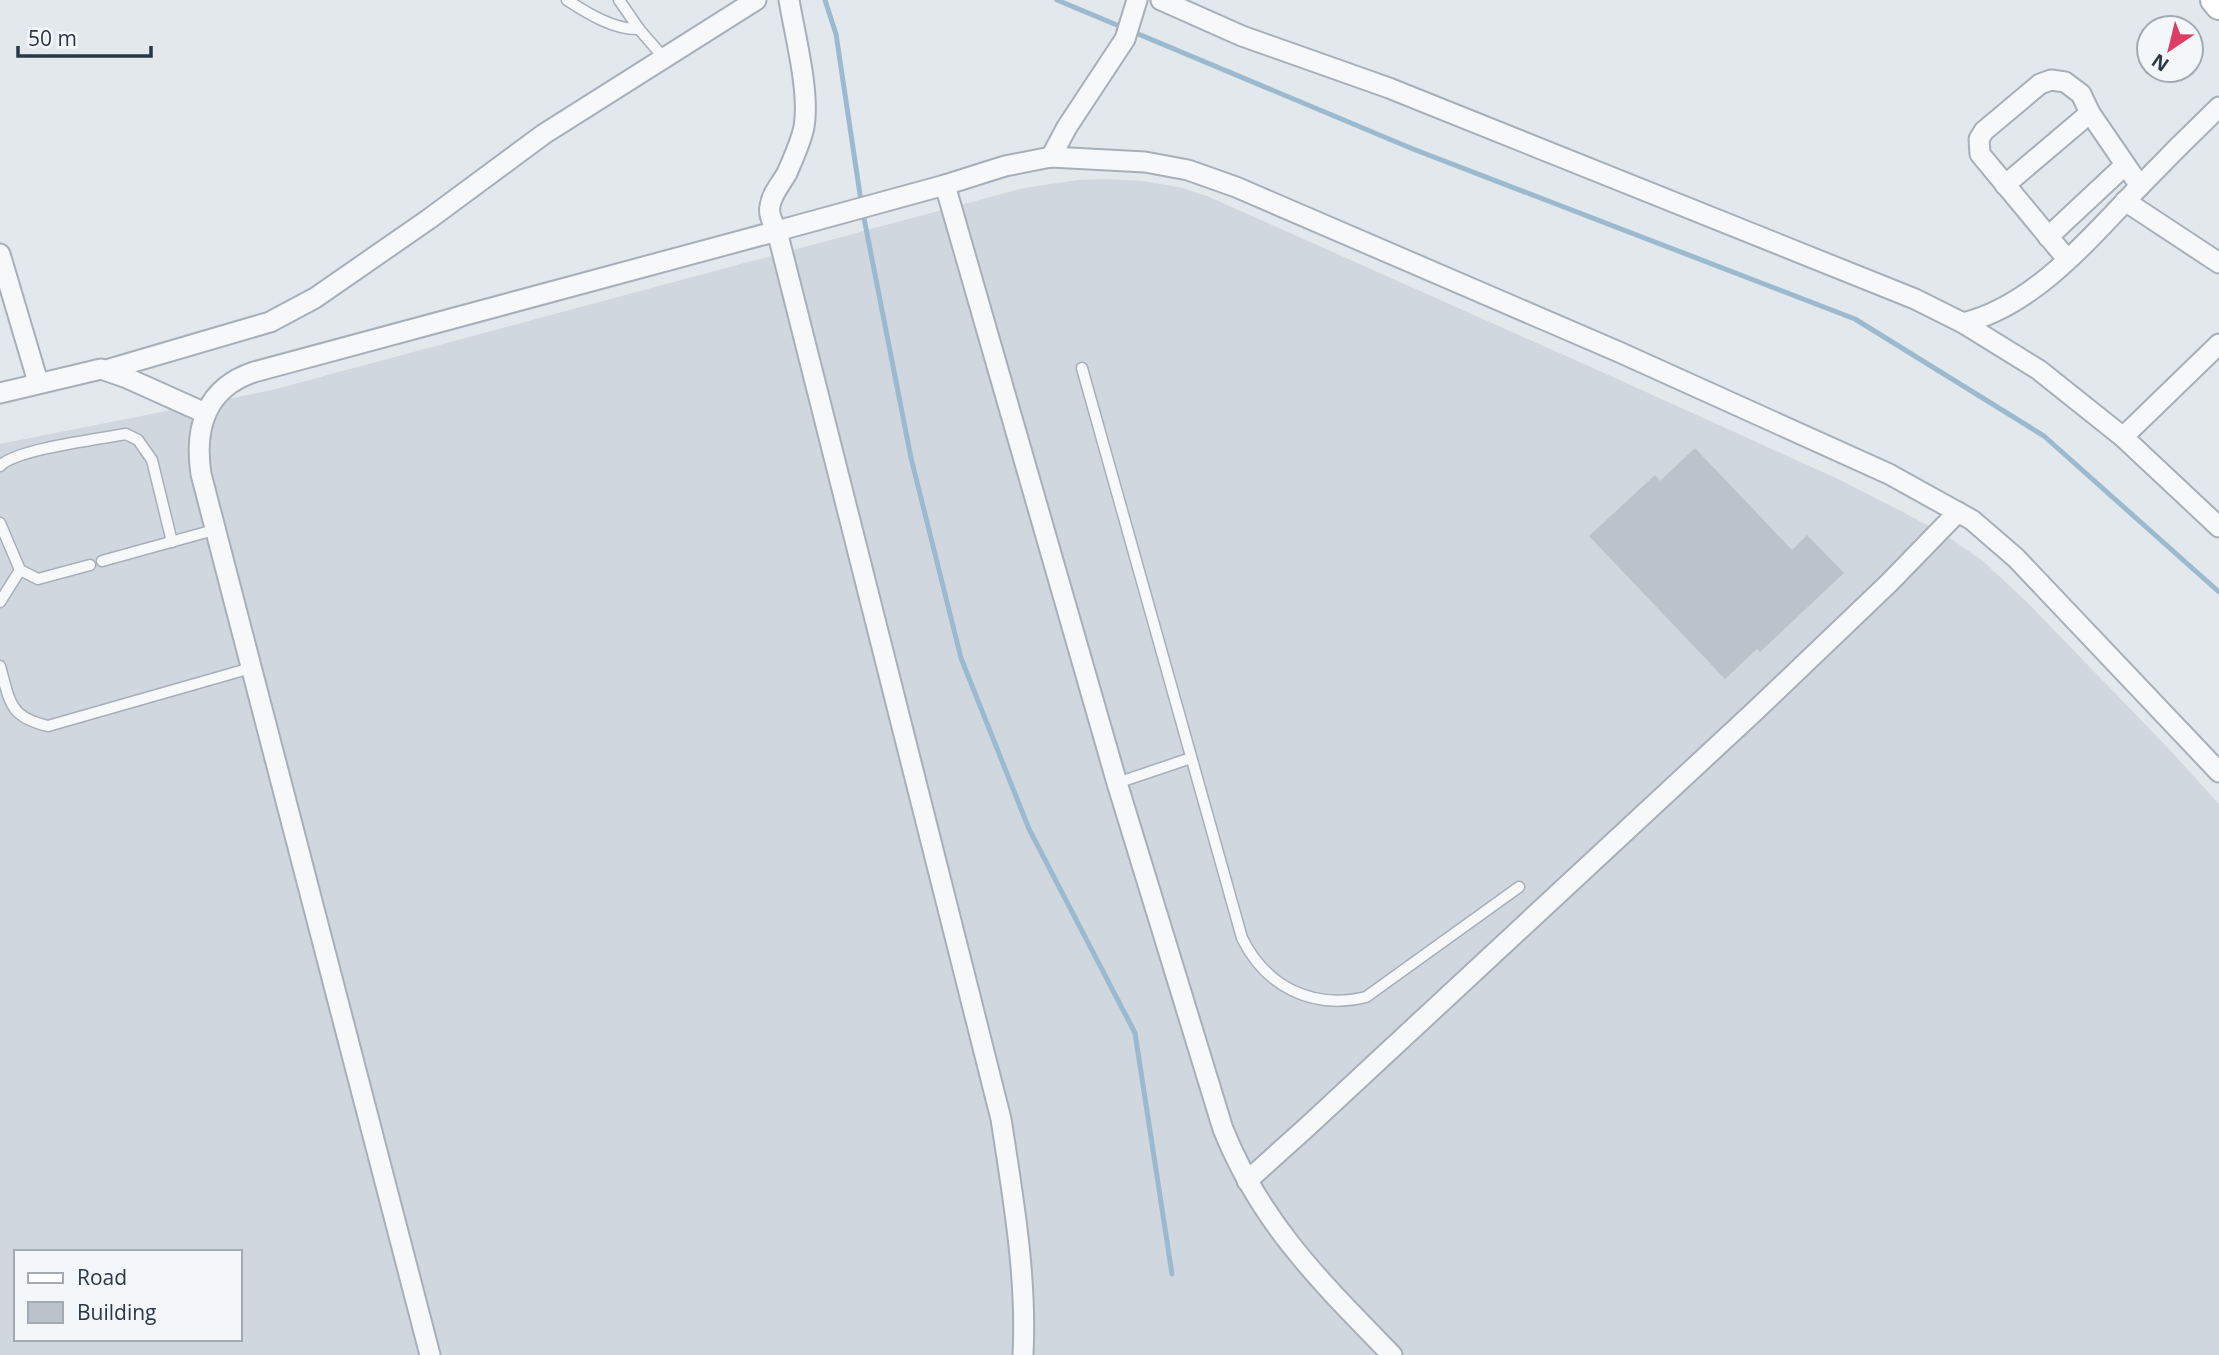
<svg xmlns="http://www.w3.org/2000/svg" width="2219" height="1355" font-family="'Open Sans',sans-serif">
	<rect width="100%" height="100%" fill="#e3e8ed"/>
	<path fill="#d1d7df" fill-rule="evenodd" d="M1107 179 1142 181 1179 187 1207 196 1602 372 1838 479 1893 507 1944 534 1983 561 2028 603 2170 750 2219 804V1355H0V444L272 390 1024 188 1078 180ZM16 1252H240V1339H16Z"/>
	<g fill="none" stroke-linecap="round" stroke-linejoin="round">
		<g stroke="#9bbad0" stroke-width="5">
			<path d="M825 0 836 34 862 208 911 458 961 658 1029 829 1135 1033 1172 1274"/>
			<path d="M1057 0 1413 149 1855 319 2044 436 2219 592"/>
		</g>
	</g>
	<path fill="#bac2cb" d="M1695 448 1792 550 1807 535 1844 573 1760 652 1757 649 1725 679 1589 536 1655 475 1660 481Z"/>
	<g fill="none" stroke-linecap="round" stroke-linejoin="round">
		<g stroke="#a7afb8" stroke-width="13">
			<g id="lane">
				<path d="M567 0C587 13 614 30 639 29"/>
				<path d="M619 0 639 29 664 58"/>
				<path d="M1082 368 1242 938C1266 987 1313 1010 1366 997L1519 887"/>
				<path d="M0 466C16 449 100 439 126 434L138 440 152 460 172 542"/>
				<path d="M0 523 20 570 38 579 90 565"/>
				<path d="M102 561 214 530"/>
				<path d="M0 602 20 570"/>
				<path d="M0 666C10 702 9 717 48 726L251 668"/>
				<path d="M1117 783 1191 758"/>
			</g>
		</g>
		<g stroke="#a7afb8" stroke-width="23">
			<g id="street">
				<path d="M789 0C795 36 810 92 804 127 801 142 793 159 787 173 781 184 772 193 770 206 768 215 773 223 777 231L1001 1119C1013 1197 1027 1276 1023 1355"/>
				<path d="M1161 0 1242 36 1389 88 1915 299 1963 323 2039 370 2123 437 2219 527"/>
				<path d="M1051 157 1067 127 1125 39 1137 0"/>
				<path d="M945 185 1117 783 1223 1129C1261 1224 1322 1283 1392 1355"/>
				<path d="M2005 185 2090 113"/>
				<path d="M2125 201 2219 263"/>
				<path d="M2048 237 2124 166"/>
				<path d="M0 254 38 382"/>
				<path d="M2067 259 1980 154 1979 139 1984 131 2040 84 2051 80 2065 82 2081 94 2090 113 2140 186"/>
				<path d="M1963 323C2034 306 2090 238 2139 187 2165 160 2192 133 2219 107"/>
				<path d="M106 370 270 322 315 298 429 219 544 134 756 0"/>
				<path d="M0 393 101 369 127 378 205 413"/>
				<path d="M2123 437 2219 344"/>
				<path d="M1247 1181 1307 1127 1755 711 1889 583 1958 512"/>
				<path d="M430 1355 201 474C194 427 206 388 254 372L777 231 945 185 1005 166 1051 157 1145 162 1188 170 1236 187 1619 352 1889 474 1972 520 2016 558 2219 772"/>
			</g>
		</g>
		<g stroke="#a7afb8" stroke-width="30">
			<path id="secondary" d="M2214 0 2219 6"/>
		</g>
		<use href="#lane" stroke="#f7f8fa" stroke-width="10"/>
		<use href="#street" stroke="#f7f8fa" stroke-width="19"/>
		<use href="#secondary" stroke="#fff" stroke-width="26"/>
	</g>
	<rect x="14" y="1250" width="228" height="91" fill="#f4f7f9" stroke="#a3aab2" stroke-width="2"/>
	<rect x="28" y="1273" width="35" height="10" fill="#ffffff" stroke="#a3aab2" stroke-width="2"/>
	<text x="77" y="1285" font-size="21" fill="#293747">Road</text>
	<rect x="28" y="1302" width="35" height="21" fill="#bac2cb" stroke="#a3aab2" stroke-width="2"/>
	<text x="77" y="1320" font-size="21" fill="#293747">Building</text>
	<g transform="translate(2170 49) rotate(215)"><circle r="33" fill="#f4f7f9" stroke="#a3aab2" stroke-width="2"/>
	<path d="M0-5L12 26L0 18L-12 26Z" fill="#dd3d65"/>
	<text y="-10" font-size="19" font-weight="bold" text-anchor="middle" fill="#293747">N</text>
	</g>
	<path d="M18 46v10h133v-10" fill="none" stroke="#293747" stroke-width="3.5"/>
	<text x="28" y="46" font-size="21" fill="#293747" stroke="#f4f7f9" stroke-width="5" paint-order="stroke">50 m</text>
</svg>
